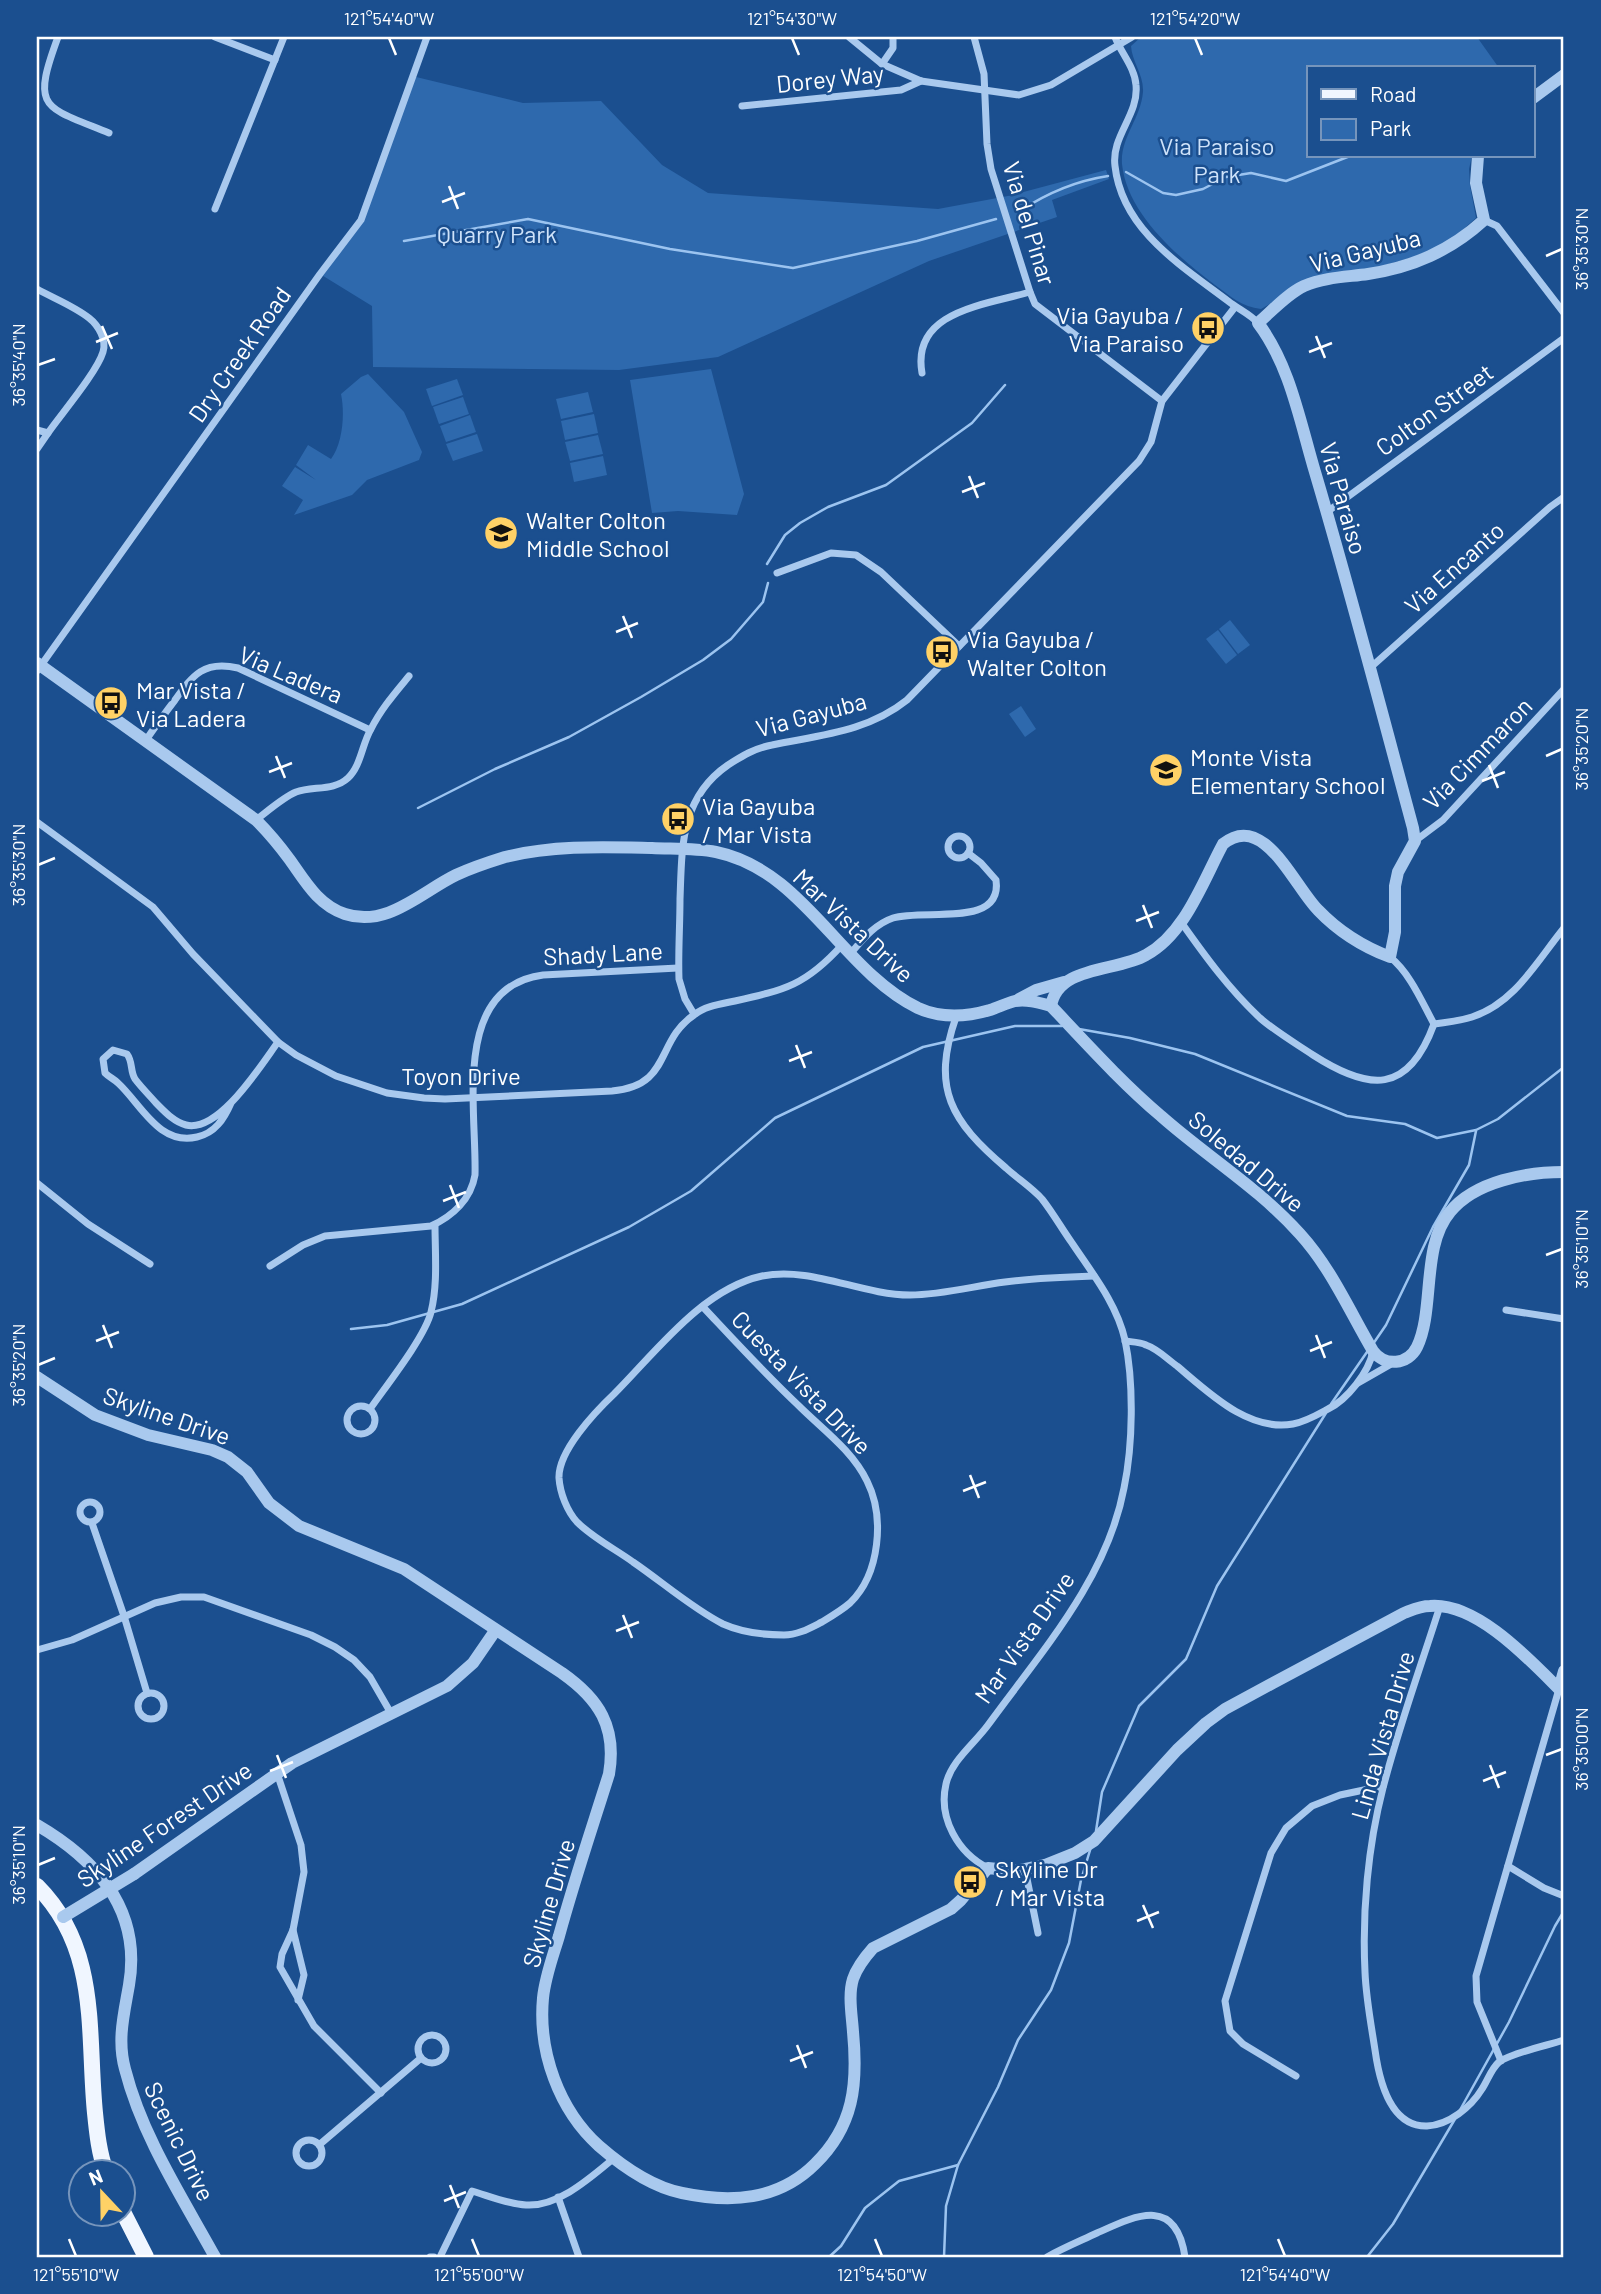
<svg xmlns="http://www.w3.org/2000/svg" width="1601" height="2294" font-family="Barlow,sans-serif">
	<rect width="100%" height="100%" fill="#1b4f8f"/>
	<g fill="#2e69ad">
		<path d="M1141 37H1477L1499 68H1309V156H1472L1469 169 1470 186 1476 218 1449 242 1413 257 1364 271 1320 276 1261 309C1242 307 1230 296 1215 285 1178 257 1127 214 1122 164 1120 138 1141 118 1143 92 1144 75 1132 62 1131 46Z"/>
		<path d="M412 76 523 103 601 101 662 165 708 193 938 209 1008 196 1106 170 1109 179 1052 200 1057 217 929 261 718 357 619 370 373 367 372 306 320 274 361 220Z"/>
		<path d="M711 369 744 494 737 515 678 511 652 513 630 380Z"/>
		<path d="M368 374 404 412 422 452 419 460 367 480 352 495 294 515 303 500 282 486 295 467 316 480 296 465 308 445 331 459C343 443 345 413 341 394L361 377Z"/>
		<path d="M457 379 463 395 432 406 426 389Z"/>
		<path d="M588 392 593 412 561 419 556 399Z"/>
		<path d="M463 397 469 414 439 424 433 407Z"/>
		<path d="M594 414 598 433 565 440 561 421Z"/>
		<path d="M470 415 476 432 446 442 440 426Z"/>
		<path d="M477 434 483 451 453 461 446 444Z"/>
		<path d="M598 435 603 454 570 461 565 442Z"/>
		<path d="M603 456 607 475 574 482 570 463Z"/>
		<path d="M1230 620 1250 645 1238 654 1219 629Z"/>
		<path d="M1218 630 1237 655 1226 664 1206 639Z"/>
		<path d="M1021 706 1036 729 1025 737 1009 714Z"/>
	</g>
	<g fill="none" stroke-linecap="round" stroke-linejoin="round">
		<g stroke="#9cc4f0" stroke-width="2.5">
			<path d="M1126 172 1163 193 1176 195 1203 189 1226 177 1251 173 1286 181 1350 156"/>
			<path d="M1020 211C1047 193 1075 181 1108 176"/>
			<path d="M404 241 528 219 670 249 793 268 917 241 996 219"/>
			<path d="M767 564 785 535 800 523 828 507 886 485 972 423 1005 385"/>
			<path d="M418 808 495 769 569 737 641 697 703 660 731 639 763 602 768 583"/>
			<path d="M1079 1029 1130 1038 1195 1054 1347 1116 1405 1124 1437 1138 1476 1130 1498 1119 1564 1067"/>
			<path d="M351 1329 387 1325 462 1304 629 1227 691 1191 775 1118 923 1047 1015 1026H1062"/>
			<path d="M1373 1344 1386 1325 1433 1227 1469 1165 1476 1131"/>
			<path d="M1331 1404 1367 1352"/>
			<path d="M1096 1831 1102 1792 1139 1706 1186 1659 1217 1586 1326 1413"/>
			<path d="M1460 2110 1509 2022 1555 1926 1564 1911"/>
			<path d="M829 2257 841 2246 865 2208 899 2181 958 2165"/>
			<path d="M944 2257 946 2206 958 2165 998 2087 1018 2040 1051 1990 1069 1943 1081 1880 1091 1847"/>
			<path d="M1367 2257 1393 2224 1455 2119"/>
		</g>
		<g stroke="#a9c9ee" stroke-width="7">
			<path d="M58 37C31 110 43 106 109 133"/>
			<path d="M215 37 275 60"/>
			<path d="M849 37 882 64 921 81 1019 95 1051 85 1132 37"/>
			<path d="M974 37 984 74 987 144 991 169 1030 292 1035 304 1162 401"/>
			<path d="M1115 37C1121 53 1135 68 1136 85 1139 115 1111 136 1115 166 1122 230 1182 266 1228 301 1238 309 1250 314 1258 323"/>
			<path d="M882 64 893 48V37"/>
			<path d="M742 106 901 90 921 81"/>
			<path d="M215 209 284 37"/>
			<path d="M1484 220 1497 226 1564 313"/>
			<path d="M37 289C53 298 74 306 89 318 98 325 107 340 103 352 97 372 62 413 48 433"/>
			<path d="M922 373C911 311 985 305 1030 292"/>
			<path d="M37 430 48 433 37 449"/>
			<path d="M1327 512 1564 338"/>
			<path d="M777 573 831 553 856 555 881 572 959 646"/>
			<path d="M1370 668 1550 507 1564 497"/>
			<path d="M37 671 320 274 361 220 427 37"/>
			<path d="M146 740C155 727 165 713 175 700 193 675 204 660 238 668L370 730"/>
			<path d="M256 820C268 811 282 798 296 792 313 786 334 791 348 778 361 766 362 744 371 729 381 709 395 693 409 676"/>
			<path d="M37 822 153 907 193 954 278 1042 296 1055 336 1076 387 1093 424 1098 445 1099 612 1091C672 1086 655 1041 694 1015 705 1006 721 1004 735 1001 785 990 806 985 842 945"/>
			<circle cx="959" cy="847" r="11"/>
			<path d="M1415 841 1443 820 1564 689"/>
			<path d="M1181 922C1205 956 1229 989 1260 1018 1276 1032 1295 1043 1313 1055 1369 1091 1408 1095 1434 1024"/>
			<path d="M851 953C863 939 875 924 893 918 923 908 1003 929 996 880L981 863 968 853"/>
			<path d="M1390 957C1410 973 1422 1002 1434 1024"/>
			<path d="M694 1014 685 999 679 979C678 953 680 926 680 899 682 847 680 798 728 765 742 756 755 748 772 745 820 735 867 732 907 700L1139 461 1151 442 1162 401 1235 307"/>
			<path d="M956 1017C931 1089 951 1121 1006 1168 1018 1179 1031 1187 1042 1199 1053 1213 1062 1229 1072 1243 1092 1273 1117 1304 1125 1340 1134 1383 1133 1445 1124 1488 1107 1579 1041 1652 988 1725 975 1743 951 1761 946 1784 938 1818 958 1853 988 1868"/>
			<path d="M1434 1024C1447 1022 1460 1021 1472 1017 1515 1003 1537 961 1564 928"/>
			<path d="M231 1103C224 1119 215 1133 197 1137 159 1146 141 1104 118 1083 114 1079 109 1077 105 1073L103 1059 113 1050 127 1054C133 1062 130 1071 135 1079 141 1087 149 1095 156 1103 165 1112 174 1122 186 1125 219 1133 261 1065 278 1042"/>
			<path d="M37 1183 88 1224 150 1264"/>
			<path d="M270 1266 303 1245 325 1236 431 1226C453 1216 471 1199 475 1175 477 1110 451 987 543 975L678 968"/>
			<path d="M703 1307C734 1340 765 1374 798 1405 822 1429 852 1450 867 1481 885 1517 880 1574 850 1603 842 1610 832 1616 822 1622 810 1628 798 1635 784 1635 765 1635 741 1632 723 1624 693 1609 661 1581 633 1562 615 1549 593 1538 577 1522 567 1511 560 1493 559 1478 558 1451 595 1412 614 1394 655 1353 702 1289 762 1276 811 1266 861 1295 910 1295 942 1295 974 1286 1005 1282 1035 1278 1064 1277 1094 1276"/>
			<path d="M1506 1310 1564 1319"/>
			<path d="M1125 1341C1132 1342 1140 1342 1146 1345 1158 1349 1167 1359 1177 1366 1208 1392 1248 1432 1293 1424 1305 1422 1317 1415 1328 1409 1347 1400 1369 1372 1373 1351"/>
			<path d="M1358 1383 1393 1363"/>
			<circle cx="361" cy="1420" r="14"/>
			<path d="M370 1409C386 1386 425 1337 431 1312 438 1284 435 1253 435 1225"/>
			<circle cx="90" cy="1512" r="10"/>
			<path d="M92 1523 124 1616 147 1693"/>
			<path d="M1440 1606C1421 1666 1399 1726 1383 1788 1368 1846 1362 1912 1365 1972 1366 1998 1371 2024 1375 2050 1379 2079 1389 2127 1427 2126 1449 2125 1471 2107 1482 2089 1488 2080 1491 2069 1499 2062 1511 2053 1549 2045 1564 2040"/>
			<path d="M37 1650 72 1640 155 1603 181 1597H204L311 1635 335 1647 354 1660 370 1677 392 1715"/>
			<circle cx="151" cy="1706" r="13"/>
			<path d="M277 1773 301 1845 304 1872 293 1930 282 1954 280 1967 314 2026 381 2093"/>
			<path d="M1508 1866 1544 1888 1564 1896"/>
			<path d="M1025 1869 1038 1933"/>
			<path d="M293 1930 304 1975 298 2000"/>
			<circle cx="432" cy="2049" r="14"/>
			<path d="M1501 2061 1477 2002 1476 1976 1559 1689"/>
			<path d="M1296 2076 1243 2044 1230 2031 1225 2001 1271 1853 1286 1828 1312 1806 1340 1795 1383 1786"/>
			<circle cx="309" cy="2153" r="13"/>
			<path d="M319 2145 421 2058"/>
			<path d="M558 2197 579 2257"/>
			<path d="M430 2257H434"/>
			<path d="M440 2257 472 2191C489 2196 508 2204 526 2205 558 2207 590 2178 613 2159"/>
			<path d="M1047 2257C1063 2248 1080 2241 1097 2233 1135 2216 1176 2195 1185 2257"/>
		</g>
		<g stroke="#a9c9ee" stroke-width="12">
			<path d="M1533 98 1564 75"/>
			<path d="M37 663 256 820C268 832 279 845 290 860 305 881 318 905 345 914 387 928 421 892 456 875 471 868 489 862 505 857 554 845 603 847 652 848 673 849 695 848 716 852 804 870 841 970 918 1008 942 1019 966 1017 990 1010 999 1007 1007 1003 1015 1001 1028 999 1040 1003 1051 1006 1058 965 1117 972 1146 955 1185 934 1203 881 1223 844 1264 811 1294 886 1318 910 1339 932 1361 946 1390 957L1395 932V886L1398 872 1415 841 1413 828C1381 709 1350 590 1315 472 1300 422 1290 365 1258 323 1272 311 1287 294 1304 286 1325 277 1347 277 1368 274 1413 267 1450 251 1484 220L1476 183 1478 156"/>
			<path d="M1019 999 1036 990 1064 982"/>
			<path d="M1051 1006C1087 1044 1121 1082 1161 1116 1206 1156 1259 1188 1300 1234 1331 1268 1350 1312 1373 1351 1385 1367 1408 1365 1417 1347 1435 1310 1421 1246 1450 1212 1475 1181 1527 1172 1564 1172"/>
			<path d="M37 1377 95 1415 148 1435 212 1450 228 1457 247 1472 269 1503 299 1526 404 1569 562 1673C599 1699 617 1727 609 1774 592 1828 574 1881 559 1936 553 1956 545 1977 543 1998 538 2052 559 2110 599 2146 622 2166 652 2187 682 2193 730 2203 778 2201 815 2164 854 2126 858 2084 853 2032 852 2016 848 1995 853 1979 857 1967 865 1957 873 1948L951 1909 961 1900 988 1868 1016 1871 1045 1865 1075 1853 1094 1841 1177 1750 1206 1723 1225 1709 1273 1683 1404 1613C1412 1610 1420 1606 1430 1606 1476 1602 1529 1659 1559 1689L1564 1671"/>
			<path d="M37 1825C97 1860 142 1910 129 1985 124 2014 117 2040 125 2069 142 2136 182 2197 215 2257"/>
			<path d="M134 1874 292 1763 447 1686 473 1663 495 1631"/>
		</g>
		<g stroke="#f0f6ff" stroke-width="16">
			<path d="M37 1886C100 1949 87 2032 95 2113 97 2133 99 2153 106 2172"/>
			<path d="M122 2210 146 2257"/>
		</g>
		<path stroke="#a9c9ee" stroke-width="12" d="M63 1917 134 1874"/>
	</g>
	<path fill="none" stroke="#fff" stroke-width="2.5" d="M389 38 396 55M792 38 799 55M1195 38 1202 55M449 186 458 209M442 202 465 193M1546 256 1562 249M102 326 112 349M1316 336 1325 358M96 342 118 333M1309 352 1332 343M38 365 55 359M969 476 978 498M962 492 985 483M623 616 632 638M616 632 638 623M276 756 285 778M1546 756 1562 749M1489 765 1498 788M269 772 292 763M1482 781 1505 772M38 865 55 858M1143 905 1152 928M1136 921 1159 912M796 1045 805 1068M789 1061 812 1052M450 1185 459 1208M443 1201 466 1192M1546 1255 1562 1249M103 1325 112 1348M1316 1335 1325 1358M96 1341 119 1332M1310 1351 1332 1342M38 1365 55 1358M970 1475 979 1498M963 1491 986 1482M623 1615 632 1638M616 1631 639 1622M277 1755 286 1778M1546 1755 1562 1749M1490 1765 1499 1788M270 1771 293 1762M1483 1781 1506 1772M38 1865 55 1858M1143 1905 1153 1928M1137 1921 1159 1912M797 2045 806 2068M790 2061 813 2052M450 2185 459 2208M444 2201 466 2192M69 2239 76 2256M472 2239 479 2256M875 2239 882 2256M1278 2239 1285 2256"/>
	<defs>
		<g id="bus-disc" transform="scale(1.75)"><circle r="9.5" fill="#ffd166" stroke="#1b4f8f"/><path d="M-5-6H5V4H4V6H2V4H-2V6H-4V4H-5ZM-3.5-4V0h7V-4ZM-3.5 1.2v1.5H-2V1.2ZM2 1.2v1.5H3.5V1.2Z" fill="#111"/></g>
		<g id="school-disc" transform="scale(1.75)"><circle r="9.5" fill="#ffd166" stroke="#1b4f8f"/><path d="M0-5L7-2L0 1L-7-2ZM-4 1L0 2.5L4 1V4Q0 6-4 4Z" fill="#111"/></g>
	</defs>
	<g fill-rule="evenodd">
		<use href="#bus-disc" x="1208" y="328"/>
		<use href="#school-disc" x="501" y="533"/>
		<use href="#bus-disc" x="942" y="652"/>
		<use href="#bus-disc" x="111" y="703"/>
		<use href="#school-disc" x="1166" y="770"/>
		<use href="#bus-disc" x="678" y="819"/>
		<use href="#bus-disc" x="970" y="1882"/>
	</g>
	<g text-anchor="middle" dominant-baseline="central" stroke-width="5" stroke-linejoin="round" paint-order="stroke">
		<g font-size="24" fill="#fff" stroke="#1b4f8f">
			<text transform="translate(830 78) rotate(-6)">Dorey Way</text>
			<text transform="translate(1030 223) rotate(73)">Via del Pinar</text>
			<text transform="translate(1365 250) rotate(-14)">Via Gayuba</text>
			<text transform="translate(239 354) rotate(-55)">Dry Creek Road</text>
			<text transform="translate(1434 409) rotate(-36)">Colton Street</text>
			<text transform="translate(1344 498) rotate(74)">Via Paraiso</text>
			<text transform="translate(1454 567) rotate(-42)">Via Encanto</text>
			<text transform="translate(291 674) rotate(23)">Via Ladera</text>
			<text transform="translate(811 714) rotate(-15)">Via Gayuba</text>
			<text transform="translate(1477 753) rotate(-46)">Via Cimmaron</text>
			<text transform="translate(854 925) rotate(43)">Mar Vista Drive</text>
			<text transform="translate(603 953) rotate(-3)">Shady Lane</text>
			<text x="461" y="1075">Toyon Drive</text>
			<text transform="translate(1247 1161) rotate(40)">Soledad Drive</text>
			<text transform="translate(802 1382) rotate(46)">Cuesta Vista Drive</text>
			<text transform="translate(167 1415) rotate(19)">Skyline Drive</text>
			<text transform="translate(1024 1637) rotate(-55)">Mar Vista Drive</text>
			<text transform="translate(1382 1735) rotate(-74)">Linda Vista Drive</text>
			<text transform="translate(164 1824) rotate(-34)">Skyline Forest Drive</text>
			<text transform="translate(548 1903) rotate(-74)">Skyline Drive</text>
			<text transform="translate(180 2141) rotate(64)">Scenic Drive</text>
		</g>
		<g font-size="24" fill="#cfe3fa" stroke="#1b4f8f">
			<text x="1217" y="145">Via Paraiso<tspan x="1217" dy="28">Park</tspan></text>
			<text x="497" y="233">Quarry Park</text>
		</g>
		<g font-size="24" fill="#fff" stroke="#1b4f8f" text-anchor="start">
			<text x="1184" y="314" text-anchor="end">Via Gayuba /<tspan x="1184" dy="28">Via Paraiso</tspan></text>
			<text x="526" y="519">Walter Colton<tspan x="526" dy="28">Middle School</tspan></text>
			<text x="967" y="638">Via Gayuba /<tspan x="967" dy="28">Walter Colton</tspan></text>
			<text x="136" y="689">Mar Vista /<tspan x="136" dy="28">Via Ladera</tspan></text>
			<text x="1190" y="756">Monte Vista<tspan x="1190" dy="28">Elementary School</tspan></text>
			<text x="702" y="805">Via Gayuba<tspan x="702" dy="28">/ Mar Vista</tspan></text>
			<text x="995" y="1868">Skyline Dr<tspan x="995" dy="28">/ Mar Vista</tspan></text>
		</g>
	</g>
	<rect width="1601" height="2294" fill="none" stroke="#1b4f8f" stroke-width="77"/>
	<rect x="1307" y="66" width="228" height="91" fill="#1b4f8f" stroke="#7695bc" stroke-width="2"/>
	<rect x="1321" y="89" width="35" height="10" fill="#f0f6ff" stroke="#7695bc" stroke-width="2"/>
	<text x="1370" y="102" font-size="21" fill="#ffffff">Road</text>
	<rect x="1321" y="119" width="35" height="21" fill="#2e69ad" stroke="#7695bc" stroke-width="2"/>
	<text x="1370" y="136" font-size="21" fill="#ffffff">Park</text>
	<g transform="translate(102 2193) rotate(338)"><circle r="33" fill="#1b4f8f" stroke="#7695bc" stroke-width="2"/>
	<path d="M0-5L12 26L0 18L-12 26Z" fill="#ffd166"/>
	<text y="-10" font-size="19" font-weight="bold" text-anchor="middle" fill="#ffffff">N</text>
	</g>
	<rect x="38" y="38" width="1524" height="2218" fill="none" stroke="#fff" stroke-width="2.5"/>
	<g font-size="18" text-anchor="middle" fill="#fff">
		<text x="389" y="25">121°54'40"W</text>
		<text x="792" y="25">121°54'30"W</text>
		<text x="1195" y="25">121°54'20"W</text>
		<text transform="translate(1582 249) rotate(-90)" y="6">36°35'30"N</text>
		<text transform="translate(19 365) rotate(-90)" y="6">36°35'40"N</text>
		<text transform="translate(1582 749) rotate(-90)" y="6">36°35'20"N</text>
		<text transform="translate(19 865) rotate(-90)" y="6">36°35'30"N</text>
		<text transform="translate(1582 1249) rotate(-90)" y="6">36°35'10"N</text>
		<text transform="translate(19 1365) rotate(-90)" y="6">36°35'20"N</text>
		<text transform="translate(1582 1749) rotate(-90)" y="6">36°35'00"N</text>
		<text transform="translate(19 1865) rotate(-90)" y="6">36°35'10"N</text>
		<text x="76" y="2281">121°55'10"W</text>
		<text x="479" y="2281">121°55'00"W</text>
		<text x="882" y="2281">121°54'50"W</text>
		<text x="1285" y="2281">121°54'40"W</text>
	</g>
</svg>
